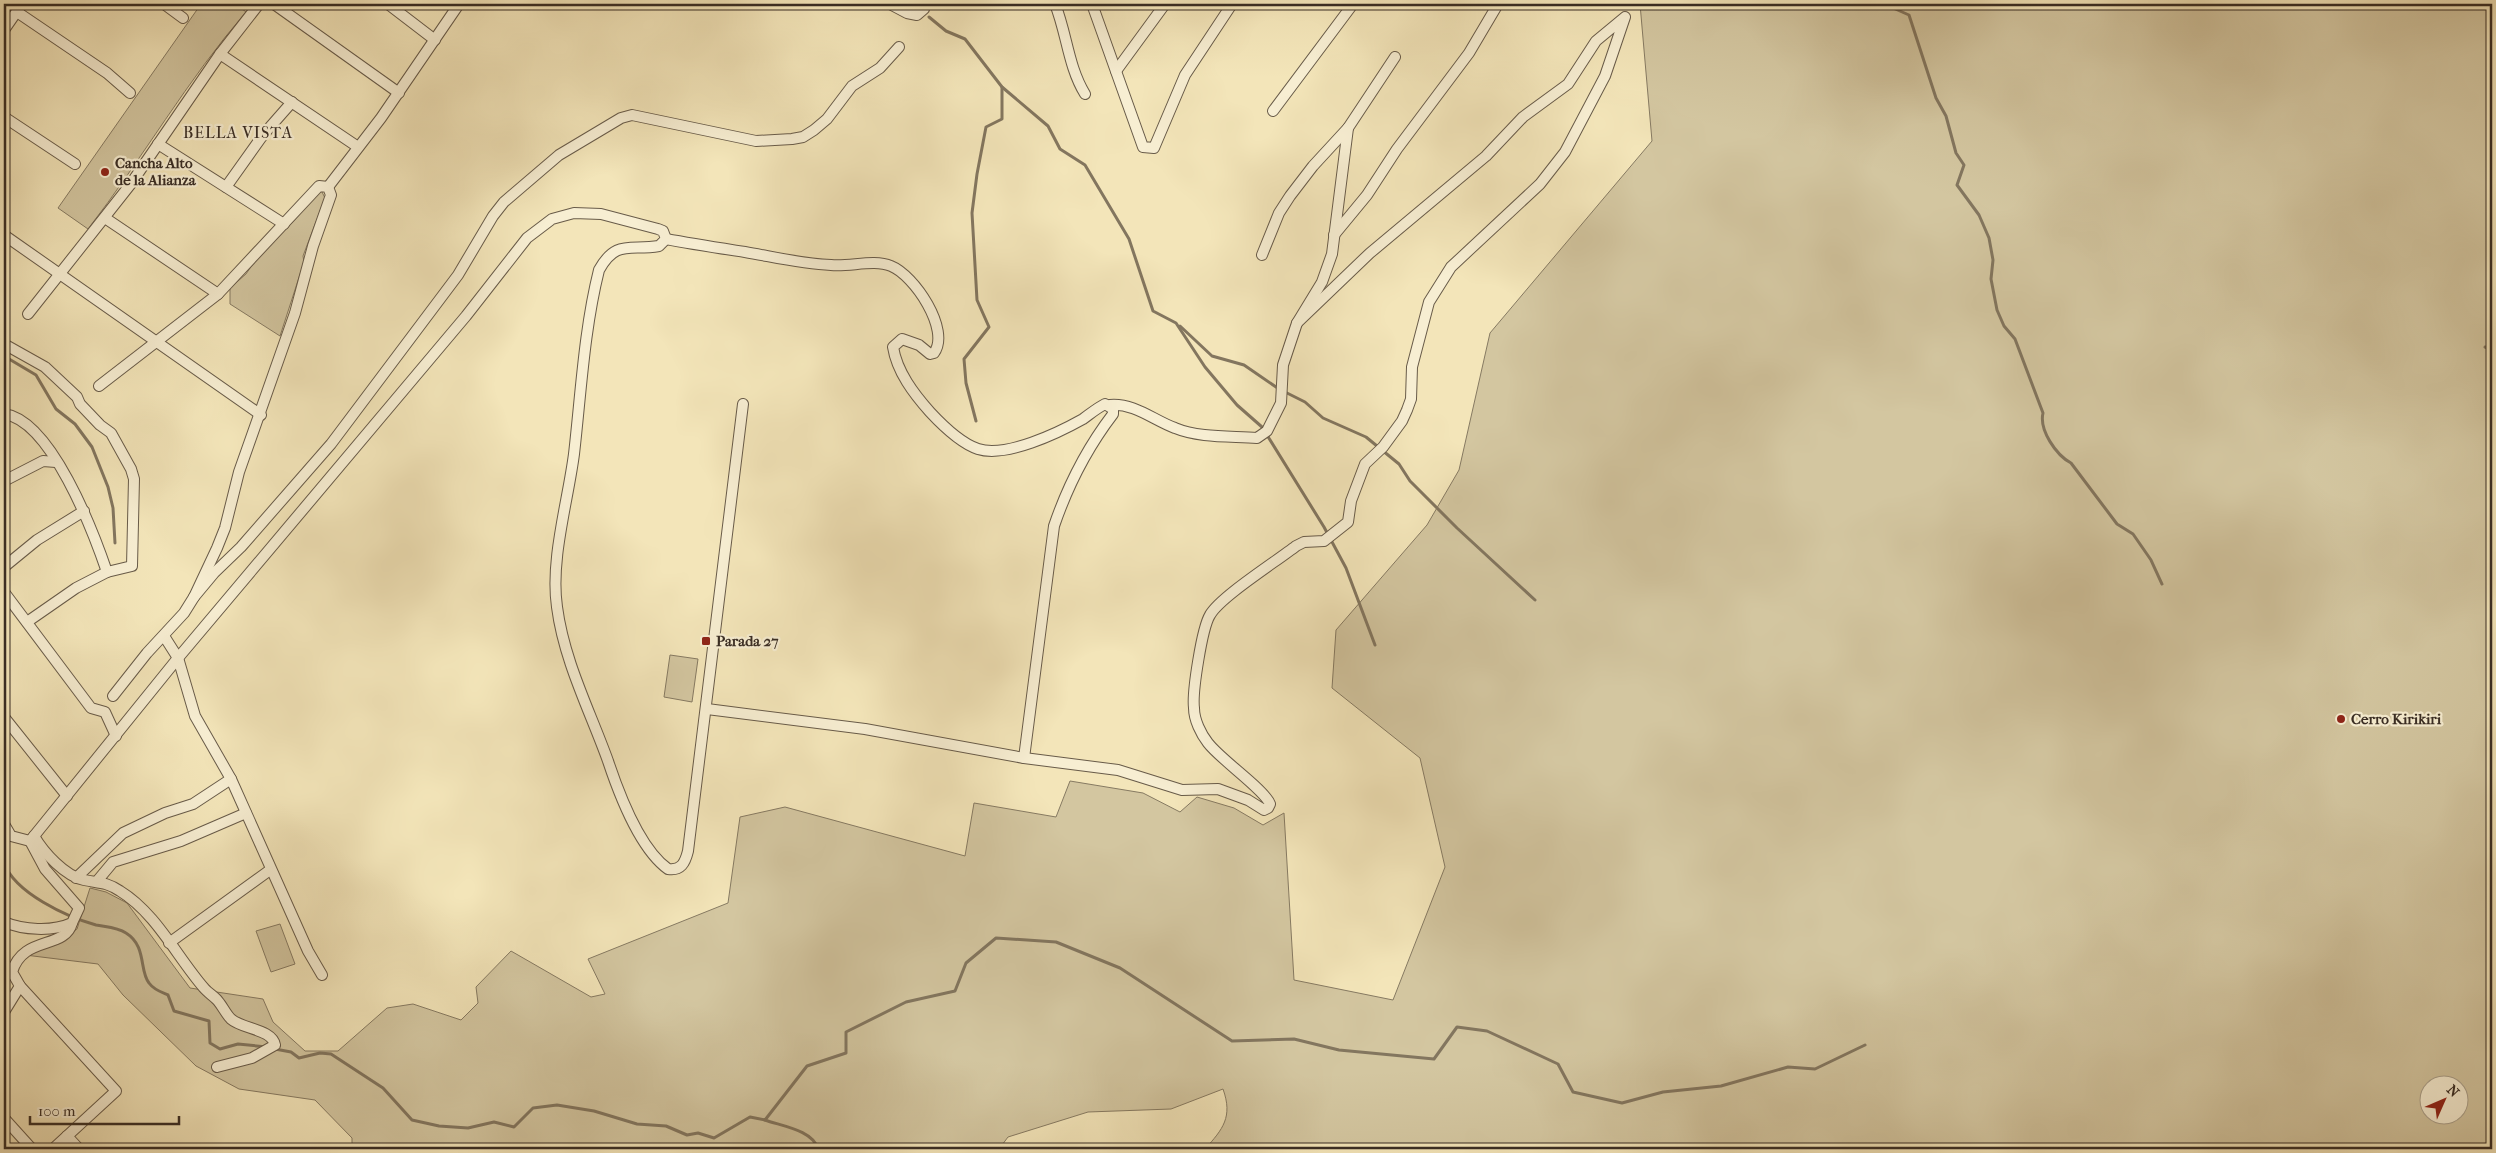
<svg xmlns="http://www.w3.org/2000/svg" width="2496" height="1153" font-family="'IM FELL French Canon',serif">
	<rect width="100%" height="100%" fill="#f3e5b9"/>
	<filter id="stains"><feTurbulence type="fractalNoise" baseFrequency=".004" numOctaves="4"/><feColorMatrix values="0 0 0 0 .2 0 0 0 0 .09 0 0 0 0 .02 0 0 0 .5 -.17"/></filter>
	<radialGradient id="worn" r=".72"><stop offset=".6" stop-color="#630" stop-opacity="0"/><stop offset="1" stop-color="#630" stop-opacity=".3"/></radialGradient>
	<g fill="#d3c6a0" stroke="#867a62" fill-rule="evenodd">
		<path d="M4 4H18L4 24Z"/>
		<path d="M201 4H236L246 12C187 80 143 158 88 229L58 208Z"/>
		<path d="M1640 4H2492V1149H1205C1223 1129 1233 1117 1223 1089L1171 1109 1088 1112 1008 1137 999 1149H352V1138L315 1100 239 1089 196 1066 123 995 98 964 25 955 47 947 77 929 90 888 106 892 127 903 190 988 263 999 273 1022 305 1051H338L387 1008 413 1004 461 1020 478 1003 476 987 511 951 591 997 605 994 588 959 728 903 740 817 785 807 965 856 974 803 1056 817 1070 781 1143 793 1180 812 1197 797 1234 808 1263 825 1284 813 1294 980 1393 1000 1445 867 1420 758 1332 688 1336 630 1427 525 1459 470 1490 333 1652 141ZM2428 1086H2458V1116H2428Z"/>
		<path d="M321 190 325 198 303 256 304 262 280 336 230 304V288L246 274 261 252 292 223 316 193Z"/>
		<path d="M670 655 698 659 692 702 664 697Z"/>
		<path d="M280 924 295 964 271 972 256 931Z"/>
	</g>
	<g fill="none" stroke-linecap="round" stroke-linejoin="round">
		<g stroke="#83765f" stroke-width="3">
			<path d="M916 4 917 5"/>
			<path d="M1884 4 1909 15 1936 98 1946 116 1956 153 1964 165 1957 185 1979 215 1989 238 1993 260 1991 279 1997 310 2004 326 2015 339 2043 413C2039 430 2056 455 2071 463L2117 524 2133 534 2151 560 2162 584"/>
			<path d="M929 17 946 31 965 39 1002 87 1048 126 1060 149 1085 165 1129 239 1153 311 1176 323 1205 367 1237 405 1262 427 1324 527 1346 568 1375 645"/>
			<path d="M1180 326 1212 356 1244 365 1279 389"/>
			<path d="M2485 347 2492 350"/>
			<path d="M4 356 36 375 56 409 75 424 92 447 108 487 113 508 115 543"/>
			<path d="M1285 392 1305 402 1323 418 1366 437 1399 464 1410 481 1457 528 1535 600"/>
			<path d="M976 421 966 383 964 359 989 327 977 300 972 213 977 174 986 127 1002 119V87"/>
			<path d="M4 863C15 893 67 917 96 925 106 927 117 927 126 933 147 946 139 971 149 983 154 990 161 992 168 995L174 1011 209 1021 210 1043 220 1049 238 1044 267 1047"/>
			<path d="M275 1049 291 1052 299 1058 320 1053 331 1054 383 1088 412 1120 439 1126 468 1128 494 1122 514 1127 533 1108 557 1105 594 1111 637 1124 666 1126 687 1135 698 1133 714 1138 750 1117 765 1120 807 1066 846 1053V1032L906 1002 955 991 966 963 996 938 1056 942 1120 968 1232 1041 1294 1039 1339 1050 1434 1059 1457 1027 1487 1031 1558 1064 1573 1092 1622 1103 1663 1092 1721 1086 1788 1067 1815 1069 1865 1045"/>
			<path d="M765 1120C781 1126 813 1130 818 1149"/>
		</g>
		<g stroke="#685b49" stroke-width="12">
			<g id="minor">
				<path d="M164 4 183 18"/>
				<path d="M274 4 399 93"/>
				<path d="M388 4 435 40"/>
				<path d="M890 4 907 13 917 15 924 9V4"/>
				<path d="M1055 4C1067 34 1068 66 1085 94"/>
				<path d="M1092 4 1143 147 1154 148 1185 75 1232 4"/>
				<path d="M17 12 107 73 130 93"/>
				<path d="M4 30 22 4"/>
				<path d="M220 54 358 147"/>
				<path d="M1116 71 1165 4"/>
				<path d="M1273 111 1353 4"/>
				<path d="M4 117 75 164"/>
				<path d="M158 144 284 224"/>
				<path d="M226 187 263 135 292 102"/>
				<path d="M328 187 381 118 459 4"/>
				<path d="M105 218 218 294"/>
				<path d="M4 235 261 415"/>
				<path d="M1334 235 1367 195 1397 149 1469 53 1498 4"/>
				<path d="M666 239C692 244 719 248 745 252 774 257 802 264 831 265 850 267 874 259 891 266 914 275 951 330 934 353L930 354 919 345 902 339 893 347C897 372 914 394 930 412 943 426 960 443 978 449 1006 458 1058 433 1083 419 1090 414 1097 408 1105 404L1113 409V414C1087 448 1068 485 1054 526L1024 758"/>
				<path d="M1262 255 1279 213 1290 196 1313 166 1348 128 1395 57"/>
				<path d="M28 314 130 185 220 54 259 4"/>
				<path d="M4 344 45 367 77 397 80 404 100 425 111 433 131 469 134 479 132 566 107 572C93 531 51 420 4 414"/>
				<path d="M99 386 218 294 319 186 328 187 331 195 313 246 295 313 239 472 225 528 217 548 194 597 184 613 147 653 113 696"/>
				<path d="M1110 405C1135 403 1153 420 1175 428 1199 438 1231 436 1257 438L1267 431 1281 403 1283 365 1297 323 1322 282 1332 254 1348 128"/>
				<path d="M4 481 43 461 56 462"/>
				<path d="M4 567 37 540 84 511"/>
				<path d="M4 592 91 708 105 712 116 736"/>
				<path d="M194 597 214 573 241 547 331 444 458 275 493 216 504 202 559 155 621 118 632 115 756 141 792 139 803 137 814 130 827 119 852 86 880 68 899 47"/>
				<path d="M27 622 76 588 107 572"/>
				<path d="M164 636 178 658 195 716 231 779 308 951 322 975"/>
				<path d="M707 709 865 729 1024 758 1118 770 1182 790 1218 789 1248 800 1264 810 1268 808 1270 804C1265 790 1221 760 1208 743 1201 734 1194 720 1194 708 1192 692 1202 628 1210 615 1220 597 1277 561 1296 546L1304 542 1324 541 1348 522 1351 501 1365 464 1383 447 1402 421 1407 410 1411 399 1412 367 1429 302 1451 267 1540 184 1565 152 1605 76 1625 17 1596 41 1568 84 1523 117 1486 156 1370 253 1297 323"/>
				<path d="M4 717 67 796"/>
				<path d="M4 824 11 836 30 841"/>
				<path d="M34 836C44 853 65 876 84 880 98 883 107 882 120 891 156 913 177 957 204 988 208 993 214 996 218 1001 223 1007 226 1014 231 1019 242 1029 272 1029 275 1045L252 1058 217 1067"/>
				<path d="M30 841 178 658 466 316 527 238 552 219 574 213 601 214 658 229 663 231 666 239 659 246C630 251 616 239 599 270 584 330 581 393 574 454 568 501 550 560 557 607 564 661 590 711 608 761 619 794 640 849 668 869 681 871 685 863 688 851L743 404"/>
				<path d="M76 878 123 833 165 813 193 804 231 779"/>
				<path d="M98 880 113 862 181 841 246 813"/>
				<path d="M4 922C23 930 52 932 72 923L79 908 45 869 30 841"/>
				<path d="M169 943 270 870"/>
				<path d="M4 1012 20 986"/>
				<path d="M4 1118 32 1149"/>
				<path d="M67 1136 79 1149"/>
				<path d="M53 1149 116 1091 20 986 12 972C23 935 65 950 72 923"/>
			</g>
		</g>
		<use href="#minor" stroke="#f7eed2" stroke-width="10"/>
	</g>
	<g fill="#8f2418" stroke="#f7eed2" stroke-width="2">
		<circle cx="105" cy="172" r="5"/>
		<rect x="701" y="636" width="10" height="10" rx="2.5"/>
		<circle cx="2341" cy="719" r="5"/>
	</g>
	<g text-anchor="middle" dominant-baseline="central" stroke-width="4.5" stroke-linejoin="round" paint-order="stroke">
		<g font-size="15" font-weight="bold" fill="#392d24" stroke="#f7eed2" text-anchor="start">
			<text x="115" y="163">Cancha Alto<tspan x="115" dy="17">de la Alianza</tspan></text>
			<text x="716" y="641">Parada 27</text>
			<text x="2351" y="719">Cerro Kirikiri</text>
		</g>
		<g font-size="16" letter-spacing="1" fill="#392d24" stroke="#f7eed2">
			<text x="238" y="132">BELLA VISTA</text>
		</g>
	</g>
	<rect width="2496" height="1153" fill="none" stroke="#f3e5b9" stroke-width="20"/>
	<rect x="5" y="5" width="2486" height="1143" fill="none" stroke="#392d24" stroke-width="2.5"/>
	<rect x="10" y="10" width="2476" height="1133" fill="none" stroke="#392d24"/>
	<g transform="translate(2444 1100) rotate(45)"><circle r="24" fill="#f7eed2" stroke="#aba18c"/>
	<path d="M0-4L9 19L0 12L-9 19Z" fill="#8f2418"/>
	<text y="-8" font-size="14" font-weight="bold" text-anchor="middle" fill="#392d24">N</text>
	</g>
	<path d="M30 1116v8h149v-8" fill="none" stroke="#392d24" stroke-width="2.5"/>
	<text x="38" y="1116" font-size="15" fill="#392d24" stroke="#f7eed2" stroke-width="4" paint-order="stroke">100 m</text>
	<rect width="100%" height="100%" filter="url(#stains)"/>
	<rect width="100%" height="100%" fill="url(#worn)"/>
</svg>
